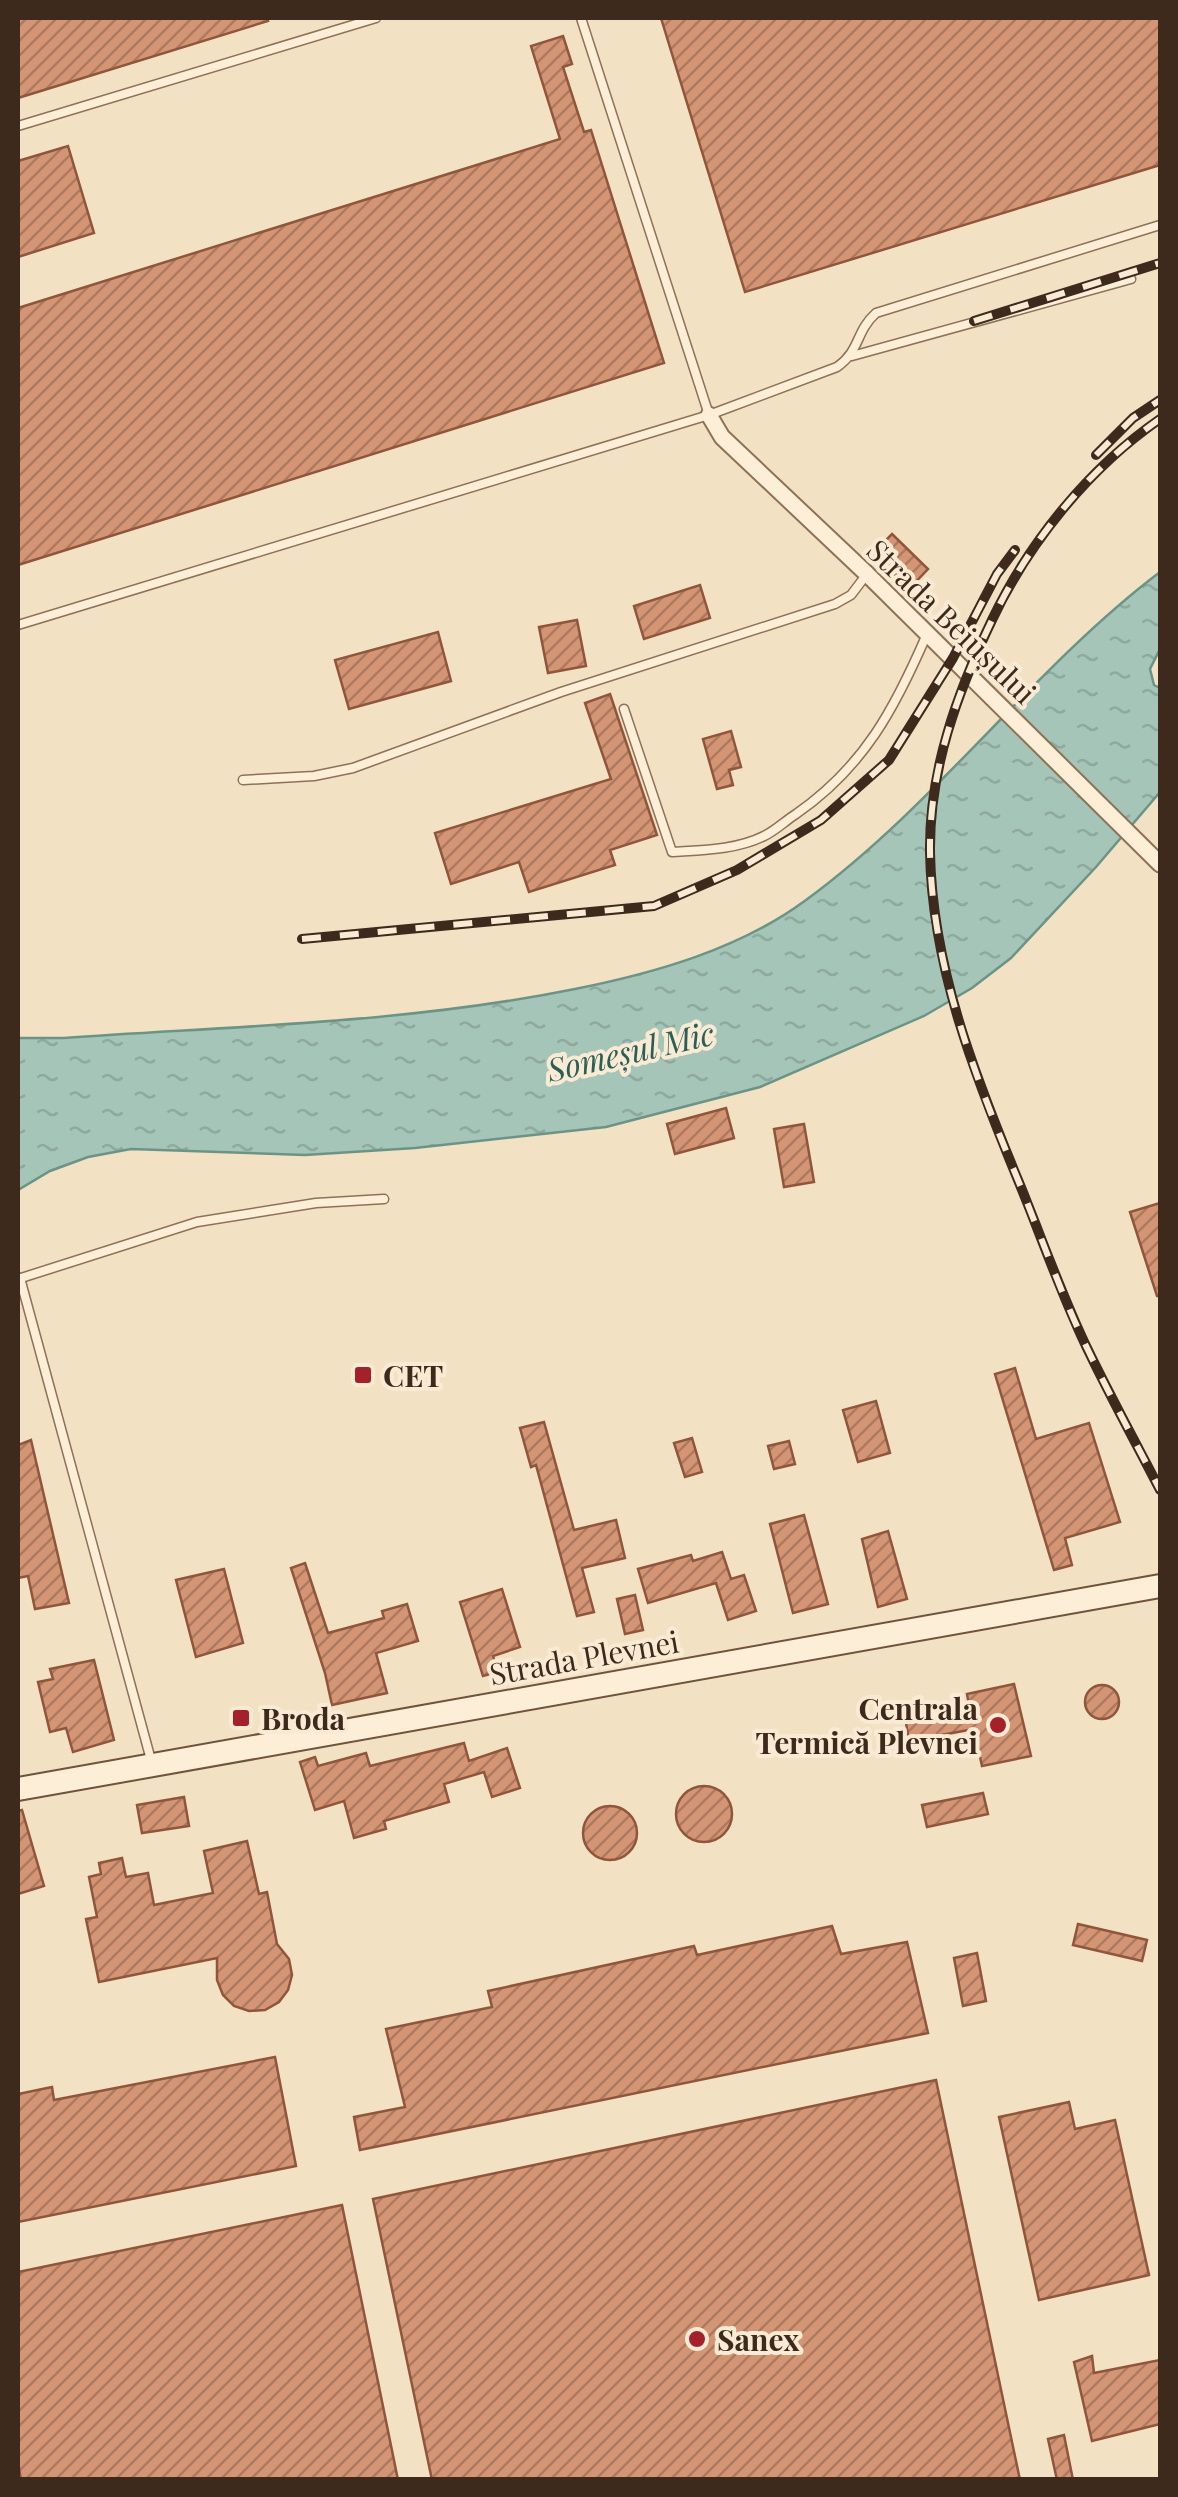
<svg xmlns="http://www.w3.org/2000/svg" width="1178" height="2497" font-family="'Playfair Display',serif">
	<defs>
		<pattern id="water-ripples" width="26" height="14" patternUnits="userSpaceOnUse" patternTransform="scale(2.5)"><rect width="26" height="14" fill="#a5c5b9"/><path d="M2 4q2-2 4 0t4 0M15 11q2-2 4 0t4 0" fill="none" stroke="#8fa99f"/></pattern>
		<pattern id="building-hatch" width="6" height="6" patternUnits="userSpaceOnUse" patternTransform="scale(2.5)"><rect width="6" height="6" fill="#d49575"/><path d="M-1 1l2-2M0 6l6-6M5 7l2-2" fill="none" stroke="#ad7a5f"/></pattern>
	</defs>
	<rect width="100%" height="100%" fill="#f2e1c3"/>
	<path fill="url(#water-ripples)" stroke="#6b9487" stroke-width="2.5" d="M1160 572V649L1150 669 1154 685 1160 688V792L1096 867 1011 958 972 988 924 1016 760 1087 606 1127 415 1148 305 1155 131 1149 88 1157 50 1171 18 1190V1038H64C235 1026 407 1023 575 989 655 973 740 949 806 900 937 804 1032 669 1160 572Z"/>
	<g fill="url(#building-hatch)" stroke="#90563b" stroke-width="2.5">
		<path d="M18 18H267L268 21 18 98Z"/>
		<path d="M661 18H1160V165L745 292Z"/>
		<path d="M563 36 572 64 563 67 584 132 591 130 664 363 18 565V308L560 139 531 46Z"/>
		<path d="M68 146 94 233 18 257V161Z"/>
		<path d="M892 534 928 569 908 590 872 554Z"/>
		<path d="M700 585 710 618 644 639 634 606Z"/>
		<path d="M577 620 586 666 548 673 539 627Z"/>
		<path d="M438 632 451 681 349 709 335 660Z"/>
		<path d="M610 694 657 835 610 850 615 865 529 892 519 862 451 884 435 833 611 779 585 703Z"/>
		<path d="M731 731 741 767 729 770 733 785 717 789 703 739Z"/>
		<path d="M726 1108 734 1138 675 1154 667 1124Z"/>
		<path d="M804 1124 814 1182 784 1187 774 1129Z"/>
		<path d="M1160 1203V1296H1157L1130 1212Z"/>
		<path d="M1015 1368 1036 1439 1089 1423 1120 1522 1065 1538 1072 1565 1054 1570 995 1374Z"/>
		<path d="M876 1401 890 1453 858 1462 843 1410Z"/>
		<path d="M544 1422 574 1530 616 1520 625 1558 582 1568 594 1612 577 1616 536 1465 531 1467 520 1428Z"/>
		<path d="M692 1438 702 1472 685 1477 674 1443Z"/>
		<path d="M31 1440 69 1603 35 1609 28 1576 18 1578V1445Z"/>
		<path d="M789 1441 795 1464 774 1469 768 1446Z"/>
		<path d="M804 1515 828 1604 793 1613 770 1524Z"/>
		<path d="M888 1531 907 1599 878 1607 862 1539Z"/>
		<path d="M722 1552 731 1579 744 1575 756 1611 728 1620 716 1583 648 1603 638 1569 691 1555 693 1561Z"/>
		<path d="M305 1563 328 1633 384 1618 382 1611 407 1604 418 1641 376 1653 387 1693 332 1705 325 1673 291 1568Z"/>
		<path d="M224 1569 243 1643 196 1657 176 1580Z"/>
		<path d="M502 1589 520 1647 493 1656 498 1672 483 1676 460 1602Z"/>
		<path d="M635 1595 643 1630 625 1634 617 1599Z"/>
		<path d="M94 1660 114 1740 73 1752 66 1728 50 1732 38 1682 53 1679 50 1669Z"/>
		<path d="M1014 1684 1031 1756 982 1766 974 1729 909 1741 906 1723 970 1711 967 1694Z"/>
		<circle cx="1102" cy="1702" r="17"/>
		<path d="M464 1743 469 1761 507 1748 520 1788 492 1797 484 1772 444 1784 449 1802 384 1821 386 1829 354 1838 344 1801 315 1810 300 1762 315 1757 318 1766 366 1753 370 1766Z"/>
		<circle cx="704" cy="1814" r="28"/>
		<path d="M983 1793 988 1814 927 1827 922 1805Z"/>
		<path d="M184 1797 189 1826 142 1833 137 1805Z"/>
		<circle cx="610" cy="1833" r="27"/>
		<path d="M22 1810 44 1886 18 1894V1811Z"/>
		<path d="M247 1841 259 1894 267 1892 277 1944 289 1959 292 1975 288 1990 279 2002 265 2010 249 2011 234 2006 223 1995 217 1980V1958L99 1982 86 1919 97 1917 89 1877 101 1874 99 1863 122 1858 126 1877 148 1873 154 1905 213 1893 204 1851Z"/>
		<path d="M1078 1924 1147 1940 1142 1961 1073 1945Z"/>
		<path d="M832 1926 841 1954 907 1942 928 2033 360 2150 354 2117 405 2107 386 2029 492 2007 488 1991 694 1946 697 1955Z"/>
		<path d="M977 1953 986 2001 963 2006 954 1958Z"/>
		<path d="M275 2057 296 2166 18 2222V2094L52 2087 54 2100Z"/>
		<path d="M936 2080 1020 2480H432L373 2199Z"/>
		<path d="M1069 2102 1075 2129 1115 2120 1149 2275 1039 2300 999 2117Z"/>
		<path d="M342 2205 398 2480H21L18 2462V2272Z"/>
		<path d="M1092 2356 1094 2373 1160 2360V2424L1092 2441 1074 2362Z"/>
		<path d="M1064 2435 1073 2480H1057L1048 2439Z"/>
	</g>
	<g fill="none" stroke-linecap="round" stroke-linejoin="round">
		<g stroke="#8f7158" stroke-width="11">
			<g id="lane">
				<path d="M581 18 709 415"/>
				<path d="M18 126 376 18"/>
				<path d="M852 356 1131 279"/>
				<path d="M18 625 709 415 837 367C861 350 855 332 876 313L1160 225"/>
				<path d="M624 709 672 852C702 850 736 850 764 836 775 831 785 821 796 814 864 767 895 708 927 634"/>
				<path d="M243 780 314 776 353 768 561 692 835 604 851 595 867 574"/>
				<path d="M20 1278 151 1760"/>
				<path d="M18 1279 197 1222 316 1203 384 1199"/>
			</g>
		</g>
		<g stroke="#8f7158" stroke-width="19">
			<path id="street" d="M709 415 722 437 867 574 1160 864"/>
		</g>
		<g stroke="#71523b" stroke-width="26">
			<path id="secondary" d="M18 1789 1160 1586"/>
		</g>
		<use href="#lane" stroke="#fceed7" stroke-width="8"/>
		<use href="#street" stroke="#fceed7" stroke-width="15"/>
		<use href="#secondary" stroke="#fceed7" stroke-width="22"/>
		<g stroke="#3d2a1d" stroke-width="10">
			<g id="rail">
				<path d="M974 321 1160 263"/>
				<path d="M1160 419C1089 468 1029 542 992 620 957 693 929 770 930 852 932 967 975 1076 1018 1180 1041 1236 1061 1294 1087 1348 1110 1396 1136 1443 1160 1490"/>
				<path d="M1096 455 1133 418 1160 400"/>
				<path d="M302 939 654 906 737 870 821 820 889 760 953 658 997 574 1015 550"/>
			</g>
		</g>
		<use href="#rail" stroke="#f9ebd3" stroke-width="6" stroke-dasharray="19" stroke-linecap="butt"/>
	</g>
	<g fill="#a4212c" stroke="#f9ebd3" stroke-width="4">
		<rect x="353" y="1365" width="20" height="20" rx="5"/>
		<rect x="231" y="1708" width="20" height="20" rx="5"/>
		<circle cx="998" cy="1725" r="10"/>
		<circle cx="697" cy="2339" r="10"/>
	</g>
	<g text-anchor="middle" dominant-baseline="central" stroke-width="8" stroke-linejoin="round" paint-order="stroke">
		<g font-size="30" fill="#3d2a1d" stroke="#f9ebd3">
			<text transform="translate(952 621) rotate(44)">Strada Beiușului</text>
			<text transform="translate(584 1657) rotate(-10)">Strada Plevnei</text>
		</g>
		<g font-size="30" font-weight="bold" fill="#3d2a1d" stroke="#f9ebd3" text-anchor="start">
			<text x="383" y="1375">CET</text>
			<text x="978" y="1708" text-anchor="end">Centrala<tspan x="978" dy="34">Termică Plevnei</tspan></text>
			<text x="261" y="1718">Broda</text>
			<text x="717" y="2339">Sanex</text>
		</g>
		<g font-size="32" font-style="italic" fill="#2b5e57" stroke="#f9ebd3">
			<text transform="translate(630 1050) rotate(-13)">Someșul Mic</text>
		</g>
	</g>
	<rect width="1178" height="2497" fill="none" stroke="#3d2a1d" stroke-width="40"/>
</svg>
